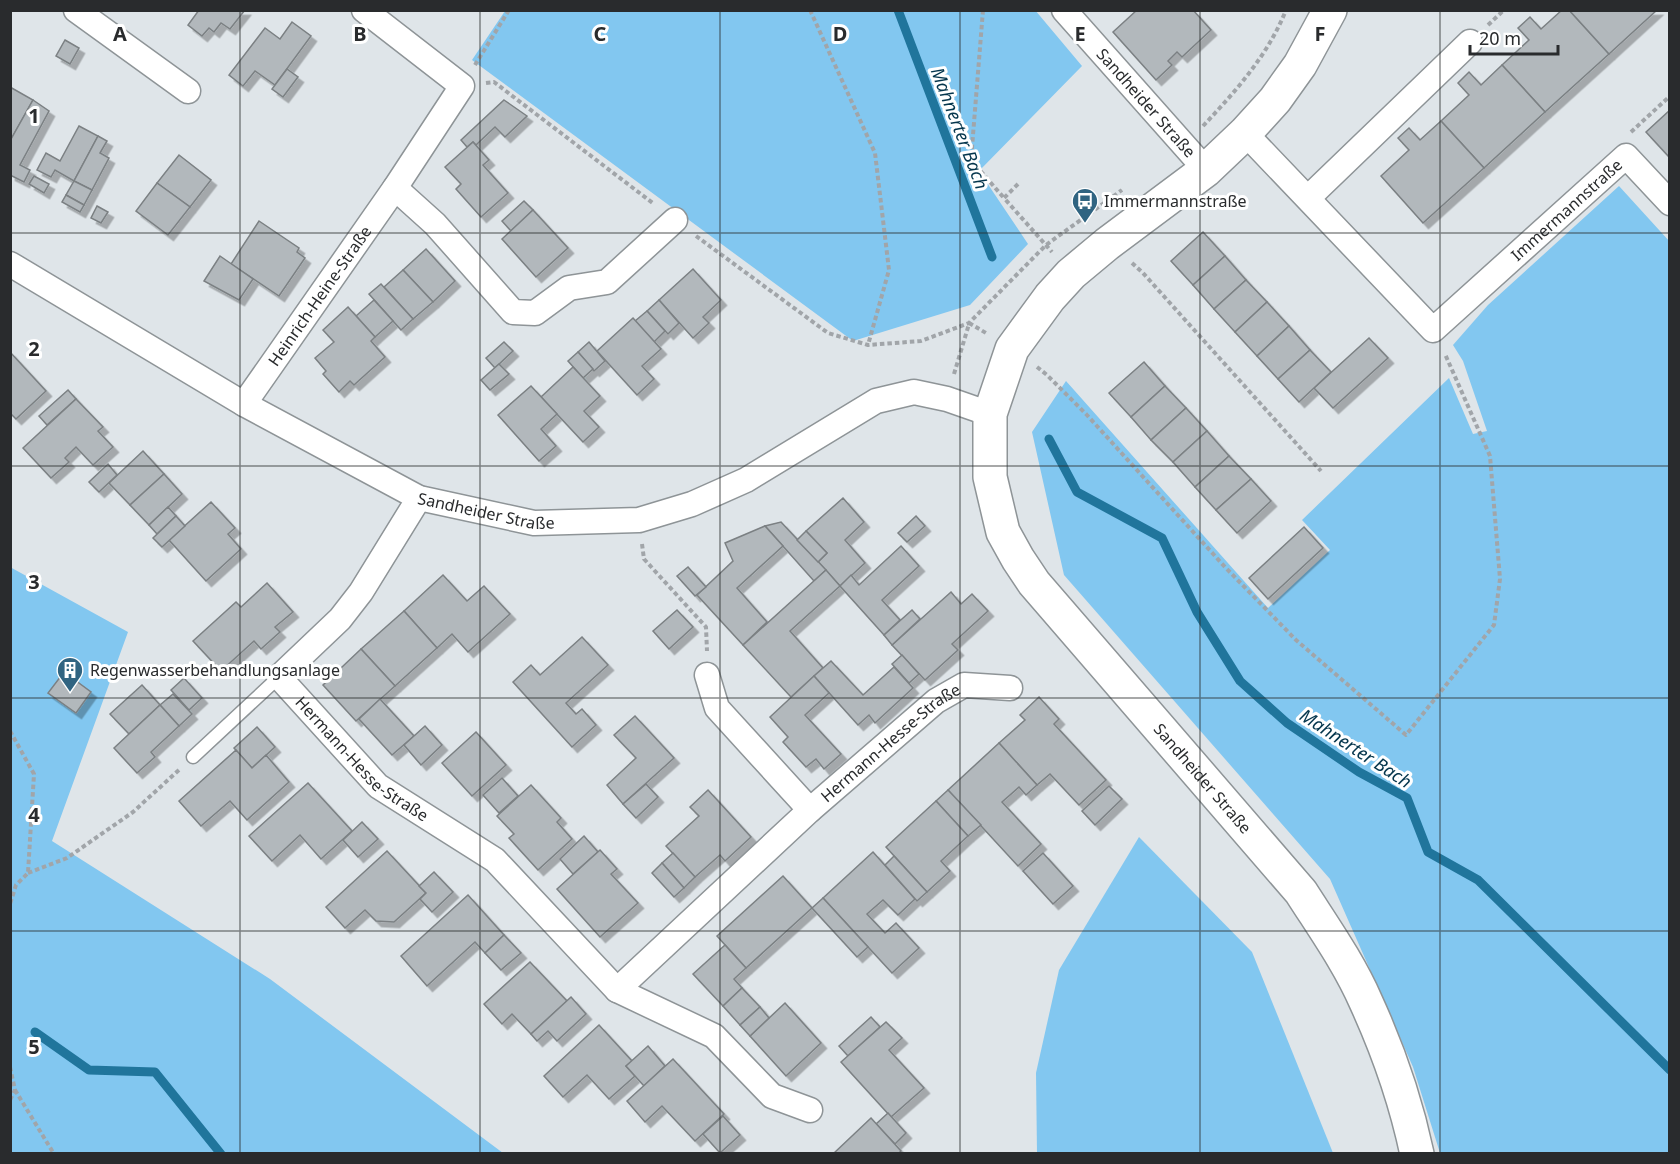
<svg xmlns="http://www.w3.org/2000/svg" width="1680" height="1164" font-family="'Noto Sans',sans-serif">
	<defs>
		<filter id="shadow"><feDropShadow dx="5.5" dy="5.5" stdDeviation="0" flood-color="#0004"/></filter>
	</defs>
	<rect width="100%" height="100%" fill="#dfe5e9"/>
	<g fill="#82c7f0">
		<path d="M1035 10 1082 66 979 171 1028 244 970 305 853 341 472 60 505 11Z"/>
		<path d="M1619 186 1670 242 1669 1153H1440L1413 1067 1330 879 1064 575 1032 432 1066 381 1268 608 1330 550 1302 520 1449 378 1473 434 1487 431 1463 361 1453 345 1488 305Z"/>
		<path d="M10 567 128 632 52 841 270 979 503 1153H11Z"/>
		<path d="M1139 837 1252 952 1333 1153H1037L1036 1073 1059 970Z"/>
	</g>
	<g fill="none" stroke-linecap="round" stroke-linejoin="round">
		<g stroke="#20759c" stroke-width="9">
			<path d="M898 10 992 257"/>
			<path d="M1049 439 1077 492 1162 538 1197 612 1240 681 1287 723 1359 772 1407 798 1428 852 1478 880 1670 1070"/>
			<path d="M35 1032 89 1070 155 1072 221 1154"/>
		</g>
	</g>
	<g fill="#b2b8bc" stroke="#7b8083" stroke-width="1.5" filter="url(#shadow)">
		<path d="M199 10H245L230 29 221 23 214 32 209 28 202 36 188 25Z"/>
		<path d="M1137 10H1193L1211 30 1182 57 1177 52 1168 61 1172 65 1156 80 1113 32Z"/>
		<path d="M1562 10H1569L1609 54 1545 112 1502 65 1529 40 1518 28 1530 17 1541 29Z"/>
		<path d="M1569 10H1657L1609 54Z"/>
		<path d="M292 22 311 36 275 85 255 71 243 86 229 75 265 28 280 39Z"/>
		<path d="M65 40 79 48 70 64 56 56Z"/>
		<path d="M1502 65 1545 112 1484 168 1441 121 1469 95 1458 83 1469 72 1481 85Z"/>
		<path d="M287 69 298 77 283 97 272 89Z"/>
		<path d="M10 87 33 100 10 141Z"/>
		<path d="M33 100 49 111 20 165 30 170 24 182 10 175V141Z"/>
		<path d="M504 100 527 116 505 137 495 127 476 145 473 142 467 147 461 140Z"/>
		<path d="M1670 110V158L1646 132Z"/>
		<path d="M1441 121 1484 168 1423 223 1381 176 1409 150 1398 138 1409 128 1420 140Z"/>
		<path d="M79 126 98 136 74 181 55 170 51 177 37 170 46 153 60 161Z"/>
		<path d="M98 136 107 141 100 153 109 158 92 190 74 181Z"/>
		<path d="M473 142 489 160 483 165 508 193 481 217 456 189 461 184 445 167Z"/>
		<path d="M179 155 211 180 190 207 157 183Z"/>
		<path d="M34 176 49 184 44 193 29 184Z"/>
		<path d="M74 181 92 190 84 205 66 195Z"/>
		<path d="M157 183 190 207 168 235 136 211Z"/>
		<path d="M66 195 84 205 80 212 62 202Z"/>
		<path d="M524 201 533 210 511 231 502 221Z"/>
		<path d="M97 206 108 212 101 223 91 218Z"/>
		<path d="M533 210 568 248 536 277 502 239Z"/>
		<path d="M259 221 299 248 297 252 305 258 279 296 231 264Z"/>
		<path d="M1203 232 1225 256 1193 285 1171 261Z"/>
		<path d="M426 249 455 281 433 302 403 270Z"/>
		<path d="M220 256 253 279 239 300 204 281Z"/>
		<path d="M1225 256 1246 280 1214 309 1193 285Z"/>
		<path d="M693 269 721 300 703 317 709 323 693 338 659 300Z"/>
		<path d="M403 270 433 302 413 319 384 287Z"/>
		<path d="M1246 280 1267 302 1235 332 1214 309Z"/>
		<path d="M381 284 413 319 401 330 369 294Z"/>
		<path d="M374 300 393 321 375 337 356 316Z"/>
		<path d="M659 300 679 323 668 334 647 311Z"/>
		<path d="M1267 302 1289 326 1257 356 1235 332Z"/>
		<path d="M348 307 375 337 371 341 385 357 354 385 350 381 339 392 323 374 326 371 315 358 334 342 323 330Z"/>
		<path d="M647 311 665 331 654 342 635 321Z"/>
		<path d="M633 318 661 349 642 366 654 379 637 395 597 351Z"/>
		<path d="M1289 326 1310 350 1278 379 1257 356Z"/>
		<path d="M1369 338 1388 358 1333 408 1314 388Z"/>
		<path d="M504 342 513 351 495 368 486 358Z"/>
		<path d="M589 342 605 361 594 371 578 352Z"/>
		<path d="M1310 350 1331 372 1299 402 1278 379Z"/>
		<path d="M10 352 46 391 16 419 10 413Z"/>
		<path d="M578 352 593 369 583 378 568 361Z"/>
		<path d="M1144 362 1165 386 1131 417 1109 393Z"/>
		<path d="M499 364 509 374 490 390 481 380Z"/>
		<path d="M573 367 600 396 584 411 599 427 583 442 541 397Z"/>
		<path d="M531 386 557 414 541 429 556 446 539 461 498 415Z"/>
		<path d="M1165 386 1186 408 1151 440 1131 417Z"/>
		<path d="M68 390 76 399 47 425 39 416Z"/>
		<path d="M76 399 103 427 98 431 113 447 93 465 76 447 65 458 69 462 51 478 23 448Z"/>
		<path d="M1186 408 1207 431 1173 462 1151 440Z"/>
		<path d="M1207 431 1229 456 1195 487 1173 462Z"/>
		<path d="M143 451 164 474 130 505 109 483Z"/>
		<path d="M1229 456 1251 479 1216 510 1195 487Z"/>
		<path d="M108 464 117 475 99 492 89 482Z"/>
		<path d="M164 474 182 494 149 525 130 505Z"/>
		<path d="M1251 479 1271 501 1237 533 1216 510Z"/>
		<path d="M843 498 864 522 845 540 865 563 840 586 818 562 827 553 806 531Z"/>
		<path d="M211 502 235 528 228 534 241 549 206 581 169 540Z"/>
		<path d="M168 507 176 516 157 534 149 525Z"/>
		<path d="M176 516 185 526 162 547 153 538Z"/>
		<path d="M916 516 925 526 907 542 898 533Z"/>
		<path d="M781 522 826 570 814 581 765 526Z"/>
		<path d="M765 526 783 546 737 588 767 622 743 645 697 595 733 561 725 543Z"/>
		<path d="M1304 527 1323 548 1268 599 1249 578Z"/>
		<path d="M806 531 827 553 818 562 797 540Z"/>
		<path d="M901 546 919 566 882 600 900 620 884 635 840 586 851 575 859 585Z"/>
		<path d="M688 567 706 587 695 596 677 576Z"/>
		<path d="M826 570 840 586 790 631 823 668 791 697 743 645Z"/>
		<path d="M443 575 467 601 484 586 510 614 468 652 452 634 437 648 404 611Z"/>
		<path d="M267 583 293 612 275 627 280 632 261 649 254 641 221 671 193 641 236 602 241 607Z"/>
		<path d="M951 592 961 604 972 594 988 611 952 644 958 650 925 680 892 645Z"/>
		<path d="M677 610 693 627 669 649 653 631Z"/>
		<path d="M912 610 920 619 892 645 884 635Z"/>
		<path d="M404 611 437 648 395 686 361 649Z"/>
		<path d="M582 637 608 665 566 703 576 714 582 709 596 725 572 747 513 682 531 665 540 675Z"/>
		<path d="M361 649 395 686 356 721 323 685Z"/>
		<path d="M902 655 919 674 909 683 892 664Z"/>
		<path d="M831 661 863 695 894 667 913 688 875 723 869 715 858 725 814 676Z"/>
		<path d="M64 672 91 692 76 713 48 693Z"/>
		<path d="M814 676 829 693 805 715 841 754 824 769 816 759 806 767 783 742 788 737 770 717Z"/>
		<path d="M184 678 202 698 189 710 171 690Z"/>
		<path d="M142 685 160 705 129 734 110 714Z"/>
		<path d="M173 694 192 714 179 726 160 705Z"/>
		<path d="M1039 697 1059 719 1054 724 1106 780 1079 805 1050 774 1037 785 999 743 1025 720 1020 715Z"/>
		<path d="M380 699 414 736 392 755 359 719Z"/>
		<path d="M160 705 179 726 151 752 155 757 137 773 114 748Z"/>
		<path d="M635 716 674 758 623 804 607 785 636 758 614 735Z"/>
		<path d="M425 726 442 745 421 765 404 745Z"/>
		<path d="M257 727 275 747 252 768 234 748Z"/>
		<path d="M476 732 506 765 472 796 442 763Z"/>
		<path d="M999 743 1037 785 1026 795 1019 787 1002 802 1041 844 1018 866 948 790Z"/>
		<path d="M236 750 252 768 266 755 289 782 247 820 230 801 201 826 179 801Z"/>
		<path d="M502 778 518 796 499 813 483 795Z"/>
		<path d="M308 783 352 831 321 859 300 835 272 861 249 836Z"/>
		<path d="M646 784 658 797 636 818 623 804Z"/>
		<path d="M531 785 561 818 557 822 572 839 538 870 509 838 514 834 497 816Z"/>
		<path d="M1109 786 1122 799 1095 825 1082 811Z"/>
		<path d="M708 790 751 837 725 861 720 855 695 877 666 846 699 816 690 807Z"/>
		<path d="M948 790 981 825 968 836 936 801Z"/>
		<path d="M936 801 968 836 941 861 950 871 927 892 886 847Z"/>
		<path d="M362 822 378 839 358 857 343 840Z"/>
		<path d="M584 836 598 852 573 874 560 859Z"/>
		<path d="M600 850 617 869 611 874 638 903 600 937 557 889Z"/>
		<path d="M387 851 426 893 394 922 376 921 365 910 345 928 326 907Z"/>
		<path d="M873 852 915 899 898 915 883 900 867 914 885 933 896 923 919 948 892 973 823 898Z"/>
		<path d="M673 853 695 877 684 888 662 863Z"/>
		<path d="M1043 853 1073 886 1053 904 1023 871Z"/>
		<path d="M894 856 927 892 917 901 885 865Z"/>
		<path d="M662 863 684 888 674 897 652 873Z"/>
		<path d="M434 872 453 892 432 912 420 899 426 893 419 886Z"/>
		<path d="M783 876 812 908 746 968 717 936Z"/>
		<path d="M468 895 504 935 485 953 475 942 427 986 401 956Z"/>
		<path d="M823 898 868 947 857 957 812 908Z"/>
		<path d="M504 935 521 953 501 970 485 953Z"/>
		<path d="M725 945 746 968 734 979 742 988 723 1006 693 974Z"/>
		<path d="M530 962 567 1001 531 1034 512 1014 502 1024 484 1004Z"/>
		<path d="M742 988 760 1007 740 1025 723 1006Z"/>
		<path d="M571 997 586 1014 557 1041 548 1031 537 1041 531 1034Z"/>
		<path d="M785 1003 821 1043 786 1076 750 1036Z"/>
		<path d="M760 1007 769 1018 750 1036 740 1025Z"/>
		<path d="M871 1017 880 1027 848 1056 839 1046Z"/>
		<path d="M886 1022 902 1038 889 1050 924 1088 891 1117 841 1062Z"/>
		<path d="M599 1025 632 1061 626 1066 635 1076 609 1099 587 1075 563 1097 544 1076Z"/>
		<path d="M648 1046 665 1066 644 1086 626 1066Z"/>
		<path d="M673 1059 724 1114 695 1141 662 1106 645 1122 627 1101Z"/>
		<path d="M888 1113 906 1133 895 1144 876 1124Z"/>
		<path d="M723 1116 740 1135 720 1153 703 1134Z"/>
		<path d="M871 1118 901 1151 898 1154H833Z"/>
	</g>
	<g fill="none" stroke-linecap="round" stroke-linejoin="round">
		<g stroke="#8e9497" stroke-width="15">
			<path id="lane" d="M193 757 279 677"/>
		</g>
		<g stroke="#8e9497" stroke-width="27">
			<g id="street">
				<path d="M76 10 188 91"/>
				<path id="s1" d="M1064 10 1206 170"/>
				<path id="s2" d="M1245 133 1433 330 1626 156 1670 203"/>
				<path d="M395 188 435 224 513 312 535 313 569 288 607 282 675 220"/>
				<path d="M1308 198 1470 42"/>
				<path id="s3" d="M10 264 244 404 419 498 534 523 639 520 692 504 746 480 876 401 914 392 947 399 990 414"/>
				<path id="s4" d="M244 404 395 188 462 86 364 10"/>
				<path id="s5" d="M419 498 361 592 340 619 279 677 378 786 495 860 617 990 714 1036 772 1096 810 1110"/>
				<path d="M707 675 717 708 810 810"/>
				<path id="s6" d="M617 990 810 810 936 701 964 685 1010 688"/>
			</g>
		</g>
		<g stroke="#8e9497" stroke-width="36">
			<g id="secondary">
				<path id="s7" d="M1330 10 1300 65 1275 100 1245 133 1206 170 1107 244 1071 274 1050 297 1012 349 990 414V477L1003 532 1018 559 1034 583 1301 892C1324 928 1349 963 1366 1002 1388 1050 1406 1102 1417 1154"/>
			</g>
		</g>
		<g stroke="#a1a5a9" stroke-width="4" stroke-dasharray="4.5 3" stroke-linecap="butt">
			<path d="M810 10 875 153 889 270 868 345"/>
			<path d="M983 10 971 160 1004 198"/>
			<path d="M1488 25 1504 10"/>
			<path d="M475 65 509 10"/>
			<path d="M486 83 494 82 654 204"/>
			<path d="M1203 126C1236 91 1268 55 1286 10"/>
			<path d="M1631 132 1670 96"/>
			<path d="M1018 184 1004 198 1052 252"/>
			<path d="M696 236 828 333 868 345 921 341 969 323 1046 245 1122 190"/>
			<path d="M1132 263 1143 273 1321 471"/>
			<path d="M969 323 986 333"/>
			<path d="M1037 367 1047 375 1086 414 1225 567 1296 640 1406 735 1494 625 1500 579 1490 456 1445 354"/>
			<path d="M954 374 969 324"/>
			<path d="M642 544 644 559 706 627 707 651"/>
			<path d="M10 731 34 774 28 873 16 885 10 904"/>
			<path d="M28 873 67 858 133 812 180 769"/>
			<path d="M10 1067 15 1090 10 1100"/>
			<path d="M15 1090 54 1154"/>
		</g>
		<use href="#lane" stroke="#fff" stroke-width="12"/>
		<use href="#street" stroke="#fff" stroke-width="24"/>
		<use href="#secondary" stroke="#fff" stroke-width="33"/>
	</g>
	<path fill="none" stroke="#292b2d" stroke-width="1.5" stroke-opacity="0.55" d="M240 10V1154M480 10V1154M720 10V1154M960 10V1154M1200 10V1154M1440 10V1154M10 233H1670M10 466H1670M10 698H1670M10 931H1670"/>
	<defs>
		<g id="bus-pin" transform="scale(1.35)"><path d="M0 17L-7.5 6A9.5 9.5 0 1 1 7.5 6Z" fill="#306481" stroke="#fff"/><path d="M-5-6H5V4H4V6H2V4H-2V6H-4V4H-5ZM-3.5-4V0h7V-4ZM-3.5 1.2v1.5H-2V1.2ZM2 1.2v1.5H3.5V1.2Z" fill="#fff"/></g>
		<g id="building-pin" transform="scale(1.35)"><path d="M0 17L-7.5 6A9.5 9.5 0 1 1 7.5 6Z" fill="#306481" stroke="#fff"/><path d="M-4-6H4V6H1V3H-1V6H-4ZM-2.5-4.3h1.7v1.8h-1.7ZM.8-4.3h1.7v1.8H.8ZM-2.5-1h1.7V.8h-1.7ZM.8-1h1.7V.8H.8Z" fill="#fff"/></g>
	</defs>
	<g fill-rule="evenodd">
		<use href="#bus-pin" x="1085" y="201"/>
		<use href="#building-pin" x="70" y="670"/>
	</g>
	<g text-anchor="middle" dominant-baseline="central" stroke-width="6" stroke-linejoin="round" paint-order="stroke">
		<g font-size="16" fill="#292b2d" stroke="#fff">
			<text stroke="none"><textPath href="#s1" startOffset="124">Sandheider Straße</textPath></text>
			<text stroke="none"><textPath href="#s2" startOffset="452">Immermannstraße</textPath></text>
			<text stroke="none"><textPath href="#s4" startOffset="132">Heinrich-Heine-Straße</textPath></text>
			<text stroke="none"><textPath href="#s3" startOffset="540">Sandheider Straße</textPath></text>
			<text stroke="none"><textPath href="#s6" startOffset="369">Hermann-Hesse-Straße</textPath></text>
			<text stroke="none"><textPath href="#s5" startOffset="346">Hermann-Hesse-Straße</textPath></text>
			<text stroke="none"><textPath href="#s7" startOffset="976">Sandheider Straße</textPath></text>
		</g>
		<g font-size="16" fill="#292b2d" stroke="#fff" text-anchor="start">
			<text x="1104" y="201">Immermannstraße</text>
			<text x="90" y="670">Regenwasserbehandlungsanlage</text>
		</g>
		<g font-size="18" font-style="italic" fill="#05364d" stroke="#fff">
			<text transform="translate(960 128) rotate(69)">Mahnerter Bach</text>
			<text transform="translate(1356 748) rotate(33)">Mahnerter Bach</text>
		</g>
	</g>
	<g font-size="20" text-anchor="middle" font-weight="bold" fill="#292b2d" stroke="#fff" stroke-width="6" stroke-linejoin="round" paint-order="stroke">
		<text x="120" y="41">A</text>
		<text x="360" y="41">B</text>
		<text x="600" y="41">C</text>
		<text x="840" y="41">D</text>
		<text x="1080" y="41">E</text>
		<text x="1320" y="41">F</text>
		<text x="34" y="123">1</text>
		<text x="34" y="356">2</text>
		<text x="34" y="589">3</text>
		<text x="34" y="822">4</text>
		<text x="34" y="1054">5</text>
	</g>
	<rect width="1680" height="1164" fill="none" stroke="#292b2d" stroke-width="24"/>
	<path d="M1470 45v9h88v-9" fill="none" stroke="#292b2d" stroke-width="3"/>
	<text x="1479" y="45" font-size="18" fill="#292b2d" stroke="#ffffff" stroke-width="4.5" paint-order="stroke">20 m</text>
</svg>
